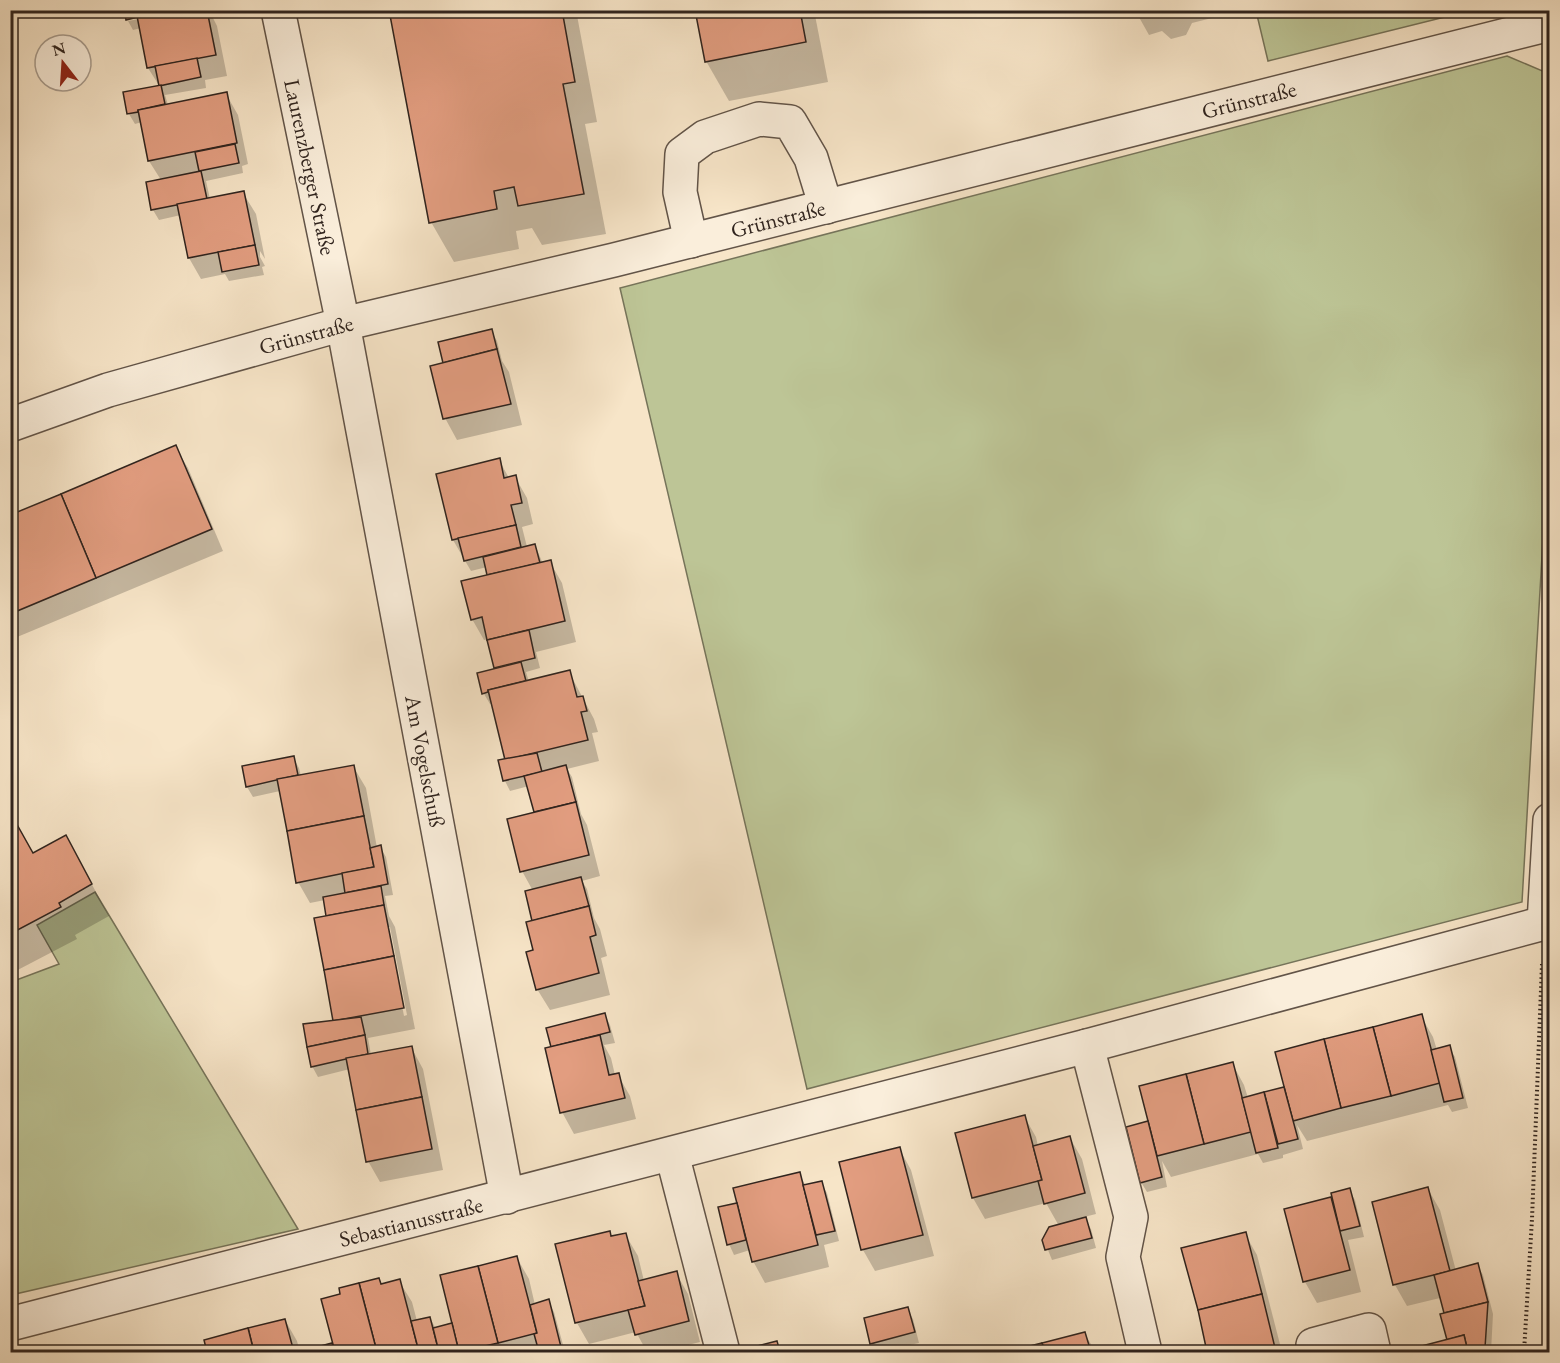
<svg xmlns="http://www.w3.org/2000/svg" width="1560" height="1363" font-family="'EB Garamond',serif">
	<rect width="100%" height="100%" fill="#f7e5c8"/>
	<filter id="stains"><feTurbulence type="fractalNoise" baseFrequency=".00333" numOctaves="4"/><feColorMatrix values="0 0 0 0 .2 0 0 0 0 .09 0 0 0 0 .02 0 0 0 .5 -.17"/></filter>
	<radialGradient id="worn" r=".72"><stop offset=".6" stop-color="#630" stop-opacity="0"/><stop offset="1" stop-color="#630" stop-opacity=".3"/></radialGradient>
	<g fill="#bdc596" stroke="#76745a" stroke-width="1.5">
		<path d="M1256 11V10L1469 11 1268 61Z"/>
		<path d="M1507 56 1545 72 1550 79 1549 435 1522 902 807 1089 620 288Z"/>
		<path d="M95 892 298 1229 11 1295V982L59 964 37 925Z"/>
	</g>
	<g fill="#0003" fill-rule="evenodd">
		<path d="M175 10H209L217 26 227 76 205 80 206 88 165 95 168 105 226 94 238 115 248 164 242 166 243 173 206 181 210 199 243 193 256 214 265 259 260 251V257L265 266 262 267 264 275 229 281 225 274 201 279 189 258 181 215 159 220 153 210 148 183 161 180 149 161 142 122 135 124 129 114 125 93 160 87 148 68 141 28 133 30 128 21 139 19V16Z"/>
		<path d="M391 10H576L597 122 585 124 606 234 542 245 532 228 516 231 519 249 454 262 431 222Z"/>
		<path d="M696 10H814L828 82 729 101 706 61Z"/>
		<path d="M1135 10H1218L1220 16 1192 23 1186 35 1171 39 1162 31 1149 35Z"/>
		<path d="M491 331 497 341 502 361 509 372 522 425 457 440 445 418 444 364Z"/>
		<path d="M10 334 19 355 10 358Z"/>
		<path d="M175 447 188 468 223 551 10 640V517Z"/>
		<path d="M499 460 509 478 515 477 527 498 533 524 522 527 527 547 535 545 543 564 550 562 562 583 576 642 536 652 540 668 526 672 529 682 569 672 594 719 598 732 592 733 599 761 567 769 572 777 581 814 587 825 600 876 582 881 587 889 594 918 600 929 607 956 601 958 610 995 550 1010 537 989 533 891 522 871 536 813 529 786 510 791 505 781 500 761 507 760 493 703 490 704 484 694 479 674 496 670 489 639 484 640 472 619 490 576 487 567 471 571 453 540 438 475Z"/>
		<path d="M293 757 299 768 301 776 353 766 366 788 377 848 380 847 386 857 393 895 385 896 389 916 395 927 415 1029 368 1038 371 1055 411 1047 423 1069 443 1170 380 1182 368 1161 350 1069 318 1077 312 1066 336 1027 328 917 325 900 310 903 298 882 280 791 253 797 247 787ZM387 927H390L407 1015 404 1016Z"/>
		<path d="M10 814 33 855 83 868 109 916 75 935 77 939 10 974Z"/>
		<path d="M605 1015 610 1025 615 1043 604 1045 611 1058 615 1075H618L630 1096 636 1119 574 1134 562 1112 552 1047Z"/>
		<path d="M1421 1016 1433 1037 1437 1050 1449 1047 1455 1057 1468 1108 1452 1112 1448 1105 1307 1141 1297 1125 1303 1149 1283 1155V1158L1263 1163 1258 1154 1171 1177 1162 1161 1167 1187 1147 1192 1141 1182 1127 1128 1150 1122 1232 1063 1244 1085 1248 1098 1283 1089 1287 1095Z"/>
		<path d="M1024 1116 1036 1137 1038 1146 1070 1138 1082 1159 1096 1214 1084 1217 1091 1229 1096 1248 1052 1260 1044 1240 1059 1226 1046 1203 985 1219 973 1198 957 1134Z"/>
		<path d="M899 1148 911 1170 934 1256 875 1271 863 1250 840 1163Z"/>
		<path d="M799 1174 806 1186 821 1183 827 1193 839 1241 824 1245 829 1267 765 1283 753 1261 750 1250 734 1255 729 1244 736 1204Z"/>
		<path d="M1428 1189 1440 1210 1456 1271 1477 1265 1483 1275 1493 1314 1491 1352H1412V1350L1449 1340 1446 1314 1440 1298 1407 1306 1395 1285 1374 1203Z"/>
		<path d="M1349 1190 1355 1200 1364 1237 1348 1240 1361 1292 1317 1303 1305 1282 1286 1210 1331 1199 1334 1205Z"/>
		<path d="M609 1232 612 1238 625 1234 638 1256 644 1281 676 1273 688 1294 700 1342 660 1352H647L636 1332 589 1344 577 1323 557 1245Z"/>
		<path d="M1245 1234 1257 1255 1282 1352H1209L1183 1249Z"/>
		<path d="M517 1258 529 1279 535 1305 548 1301 554 1312 565 1352H315L314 1349 334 1344 342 1295 378 1279 382 1285 399 1281 412 1302 417 1321 430 1318 436 1329 454 1324Z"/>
		<path d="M907 1309 913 1319 919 1343 877 1352 872 1344 865 1319Z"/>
		<path d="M285 1320 297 1341 300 1352H208L205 1341Z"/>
		<path d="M1084 1333 1096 1352H1011Z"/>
	</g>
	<g fill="#e29d80" stroke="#30241e" stroke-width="1.5">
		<path d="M124 10H165L126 20Z"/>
		<path d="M165 10H207L216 55 147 68 137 16Z"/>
		<path d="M389 10H562L575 82 563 84 584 194 518 206 514 187 494 191 497 209 429 223Z"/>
		<path d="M695 10H800L806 42 705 62Z"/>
		<path d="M197 58 201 77 159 86 155 66Z"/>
		<path d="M161 85 165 104 138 110V112L127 114 123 92Z"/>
		<path d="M227 92 237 143 148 161 138 110Z"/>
		<path d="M235 144 239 163 199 171 195 152Z"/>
		<path d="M201 171 207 199 151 210 146 182Z"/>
		<path d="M244 191 255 245 188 258 177 204Z"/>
		<path d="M255 245 259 265 222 272 218 252Z"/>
		<path d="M492 329 497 349 443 363 438 342Z"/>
		<path d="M497 349 511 404 443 419 430 366Z"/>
		<path d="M176 445 212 529 96 578 61 494Z"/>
		<path d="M500 458 504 478 516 475 522 503 511 505 516 525 452 540 436 474Z"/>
		<path d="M61 494 96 578 10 614V515Z"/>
		<path d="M516 525 521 547 464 561 458 538Z"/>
		<path d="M535 544 540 563 487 575 483 557Z"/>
		<path d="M551 560 565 621 487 640 482 617 471 620 461 581Z"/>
		<path d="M529 630 535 658 494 668 487 640Z"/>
		<path d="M521 662 526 681 488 690V692L482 694 477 673Z"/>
		<path d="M570 670 577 697 583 696 587 711 581 712 588 740 505 760 488 690Z"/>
		<path d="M537 753 542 772 503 781 498 760Z"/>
		<path d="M294 756 298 775 246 787 242 766Z"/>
		<path d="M354 765 364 816 287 831 277 779Z"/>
		<path d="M566 765 576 802 534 812 524 776Z"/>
		<path d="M576 802 589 855 520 872 507 819Z"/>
		<path d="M10 812 33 853 66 835 92 884 59 903 61 907 10 934Z"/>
		<path d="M364 816 374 867 296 883 287 831Z"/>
		<path d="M381 845 388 884 345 893 342 873 374 867 370 848Z"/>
		<path d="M581 877 589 906 532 921 525 891Z"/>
		<path d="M381 886 384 905 326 916 323 897Z"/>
		<path d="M384 905 394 956 324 970 314 918Z"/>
		<path d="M589 906 596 935 590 937 599 973 536 990 526 952 533 950 526 922Z"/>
		<path d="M394 956 404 1008 333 1021 324 970Z"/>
		<path d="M605 1013 610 1032 551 1047 546 1028Z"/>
		<path d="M1422 1014 1440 1083 1391 1096 1373 1027Z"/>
		<path d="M361 1017 365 1035 307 1047 303 1024Z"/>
		<path d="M1373 1027 1391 1096 1341 1108 1324 1039Z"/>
		<path d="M365 1035 368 1054 311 1067 307 1047Z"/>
		<path d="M600 1035 609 1075 619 1073 625 1098 560 1113 545 1048Z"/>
		<path d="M1324 1039 1341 1108 1293 1121 1275 1052Z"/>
		<path d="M1450 1045 1463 1098 1444 1102 1431 1050Z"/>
		<path d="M412 1046 422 1097 356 1110 346 1058Z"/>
		<path d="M1233 1062 1251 1132 1204 1144 1186 1074Z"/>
		<path d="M1186 1074 1204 1144 1157 1156 1139 1086Z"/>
		<path d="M1284 1087 1298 1139 1278 1144 1264 1092Z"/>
		<path d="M1264 1092 1278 1148 1256 1153 1242 1098Z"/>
		<path d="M422 1097 432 1149 366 1162 356 1110Z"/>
		<path d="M1025 1115 1042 1180 972 1198 955 1133Z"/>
		<path d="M1148 1121 1162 1177 1140 1183 1126 1127Z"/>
		<path d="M1070 1136 1085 1193 1044 1204 1038 1181 1042 1180 1033 1146Z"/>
		<path d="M900 1147 923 1235 861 1250 839 1162Z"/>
		<path d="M800 1172 818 1245 752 1262 733 1188Z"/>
		<path d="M822 1181 835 1231 816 1235 803 1185Z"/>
		<path d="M1428 1187 1450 1271 1393 1285 1372 1202Z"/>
		<path d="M1350 1188 1360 1226 1340 1231 1331 1193Z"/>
		<path d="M1331 1197 1350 1270 1303 1282 1284 1209Z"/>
		<path d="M737 1203 746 1240 727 1245 718 1207Z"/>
		<path d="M1086 1217 1092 1238 1045 1250 1042 1240 1049 1227Z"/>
		<path d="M610 1231 611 1236 626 1233 645 1306 575 1323 555 1244Z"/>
		<path d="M1246 1232 1262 1294 1198 1310 1181 1248Z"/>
		<path d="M517 1256 537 1333 498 1343 478 1266Z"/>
		<path d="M1478 1263 1488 1302 1444 1313 1434 1275Z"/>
		<path d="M478 1266 498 1343 459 1352 440 1275Z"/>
		<path d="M677 1271 689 1321 635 1335 628 1310 645 1306 638 1281Z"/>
		<path d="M379 1278 381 1284 400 1279 419 1352H377L359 1283Z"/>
		<path d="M359 1283 377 1352H335L321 1299 340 1294 339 1288Z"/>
		<path d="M1262 1294 1276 1352H1207L1198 1310Z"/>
		<path d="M549 1299 561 1347 539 1352 534 1334 537 1333 530 1305Z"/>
		<path d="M1488 1302 1485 1348 1468 1352 1464 1335 1447 1340 1440 1314Z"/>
		<path d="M908 1307 915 1332 870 1344 864 1318Z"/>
		<path d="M430 1317 439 1352H419L411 1321Z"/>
		<path d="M285 1319 294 1352H254L248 1328Z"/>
		<path d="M452 1323 459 1352H439L433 1328Z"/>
		<path d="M248 1328 254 1352H207L204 1340Z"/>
		<path d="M1085 1332 1091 1352H1045L1042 1343Z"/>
		<path d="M1464 1335 1468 1352H1411L1410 1349Z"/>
		<path d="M777 1341 780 1352H759L757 1346Z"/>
		<path d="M332 1343 335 1352H314L313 1348Z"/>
		<path d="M1042 1343 1045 1352H1006Z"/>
	</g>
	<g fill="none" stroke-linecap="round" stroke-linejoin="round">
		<g stroke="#625448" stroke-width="36">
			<g id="minor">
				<path d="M278 10 343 324 507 1197"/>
				<path d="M691 241 680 192 682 154 705 137 759 119 790 122 811 158 826 207"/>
				<path d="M10 425 108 390 343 324 614 260 1550 24"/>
				<path d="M1544 923 1550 820"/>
				<path d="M1087 1046 1131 1217 1123 1257 1145 1352"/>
				<path d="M672 1154 723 1352"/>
				<path d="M10 1324 1087 1046 1544 923 1550 924"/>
				<path d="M1315 1352 1313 1345 1369 1330 1374 1352"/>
			</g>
		</g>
		<path stroke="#30241e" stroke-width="4" stroke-dasharray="1.5 3" stroke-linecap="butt" d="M1524 1352 1532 1219 1542 964"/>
		<use href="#minor" stroke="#faeedb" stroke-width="33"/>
	</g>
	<g text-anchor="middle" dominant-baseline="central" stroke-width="4.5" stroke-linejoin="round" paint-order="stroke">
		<g font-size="22" fill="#30241e" stroke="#faeedb">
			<text transform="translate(1249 100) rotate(-14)">Grünstraße</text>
			<text transform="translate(310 167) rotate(78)">Laurenzberger Straße</text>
			<text transform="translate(778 219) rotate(-14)">Grünstraße</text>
			<text transform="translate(306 335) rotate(-15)">Grünstraße</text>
			<text transform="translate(425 761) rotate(79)">Am Vogelschuß</text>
			<text transform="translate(411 1222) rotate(-14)">Sebastianusstraße</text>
		</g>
	</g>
	<rect width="1560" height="1363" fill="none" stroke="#f7e5c8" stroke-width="36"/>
	<rect x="12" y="12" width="1536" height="1339" fill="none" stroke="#30241e" stroke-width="3"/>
	<rect x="18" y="18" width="1524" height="1327" fill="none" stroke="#30241e" stroke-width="1.5"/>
	<g transform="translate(63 63) rotate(343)"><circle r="28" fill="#faeedb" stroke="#a99d8f" stroke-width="1.5"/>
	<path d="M0-4.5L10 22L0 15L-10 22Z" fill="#8f2418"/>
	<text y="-9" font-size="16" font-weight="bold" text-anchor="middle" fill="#30241e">N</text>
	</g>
	<rect width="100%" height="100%" filter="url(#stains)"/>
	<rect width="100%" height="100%" fill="url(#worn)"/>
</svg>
